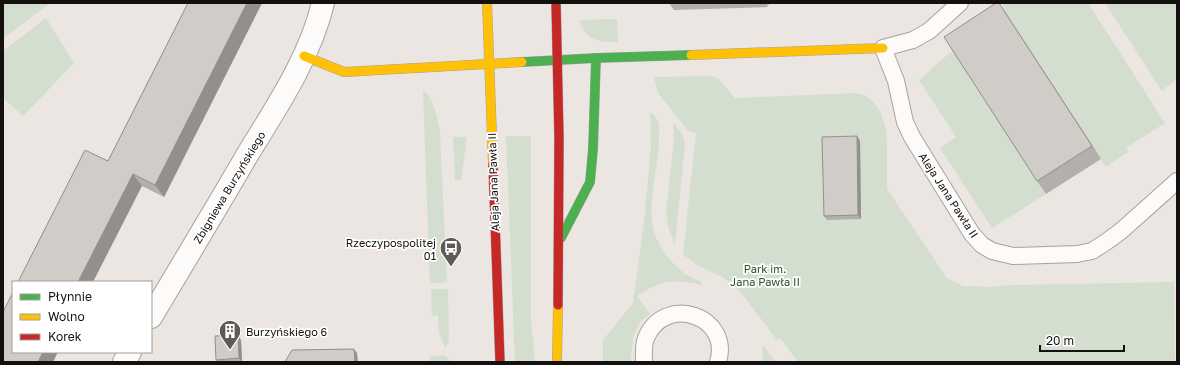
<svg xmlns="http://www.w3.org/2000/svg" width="1180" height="365" font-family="'Golos Text',sans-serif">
	<rect width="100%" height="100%" fill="#ebe6e1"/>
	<g fill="#d3dece">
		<path d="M3 3H50L3 39Z"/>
		<path d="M1005 3H1088L1165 123 1126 148 1128 152 1106 167 1007 15 1002 6Z"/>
		<path d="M1105 3H1177V78L1162 91Z"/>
		<path d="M46 18 74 63 23 116 3 98V51Z"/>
		<path d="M617 19 618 42C598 42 586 41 579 20Z"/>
		<path d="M953 50 1046 194 992 228 940 148 956 137 919 80Z"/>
		<path d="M712 76 719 79 735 98 856 93 865 95 874 103 880 111 886 129 887 144V189L947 278 963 286 989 287 1012 285 1174 282 1175 362H798L780 338 777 340 739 290 724 278 695 264 683 254 696 133 688 131 658 93 654 77Z"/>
		<path d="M423 91C434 97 438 121 440 133L447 282 430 283Z"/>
		<path d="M650 113C654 115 656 117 658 121 660 126 659 132 659 137 659 165 649 195 652 223 654 240 668 259 680 270 686 275 694 279 701 282L702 285C674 279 661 280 637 296L650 314 640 322 634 334 630 362H603V340L633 303 644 222 651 148Z"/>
		<path d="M673 122C678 129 685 135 685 145L675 244 669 230 666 212 674 139Z"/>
		<path d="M506 136H531V318L535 362H515Z"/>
		<path d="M467 137 461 180H455L453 137Z"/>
		<path d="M431 289H448L449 342 445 347 439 333 438 315 432 316Z"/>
		<path d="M763 345 776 362H762Z"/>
		<path d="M430 356H445L450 360V362H430Z"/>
	</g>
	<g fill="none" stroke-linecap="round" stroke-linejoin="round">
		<g stroke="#a6a29e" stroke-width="18">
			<g id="lane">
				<path d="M960 3 929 31 913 40 883 48 896 81 905 122 912 137 972 234 982 245 992 251 1013 256 1077 254 1092 251 1106 242 1121 231 1177 181"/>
				<path d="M644 362C644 354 643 345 646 338 665 293 732 316 718 362"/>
			</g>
		</g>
		<g stroke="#a6a29e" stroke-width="24">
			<g id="street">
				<path d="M151 317C184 262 217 207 249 152 278 105 310 57 323 3"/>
				<path d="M124 362 130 352"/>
			</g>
		</g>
		<g stroke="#a6a29e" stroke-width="10">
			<g id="fast">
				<path d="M522 62 596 58 691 55"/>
				<path d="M561 238 590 182 593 149 596 58"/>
			</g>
		</g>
		<g stroke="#a6a29e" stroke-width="10">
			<g id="slow">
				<path d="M487 3 493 164"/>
				<path d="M691 55 883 48"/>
				<path d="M304 56 344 72 522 62"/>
				<path d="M557 362 558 305"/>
			</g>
		</g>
		<g stroke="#a6a29e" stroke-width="10">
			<g id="jam">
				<path d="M556 3 559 138 558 305"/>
				<path d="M493 164 500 362"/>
			</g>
		</g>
		<use href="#lane" stroke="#fcfbfa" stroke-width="16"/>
		<use href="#street" stroke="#fcfbfa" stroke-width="22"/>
		<use href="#fast" stroke="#4caf50" stroke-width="9"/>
		<use href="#slow" stroke="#ffc107" stroke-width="9"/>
		<use href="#jam" stroke="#c62828" stroke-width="9"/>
	</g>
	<g fill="#b3afac">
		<path d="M188 3H262L164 197 142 186 108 161Z"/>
		<path d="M669 3H775L767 5 768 7 674 10Z"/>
		<path d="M999 3 1101 159 1046 194 1037 181Z"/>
		<path d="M857 136 860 141 861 219 827 220 824 216Z"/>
		<path d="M241 340 242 362H217L216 360Z"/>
	</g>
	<g fill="#928f8c">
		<path d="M247 3H262L164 197 155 185Z"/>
		<path d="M999 3 1007 15 1101 159 1092 146Z"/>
		<path d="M857 136 860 141 861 219 858 215Z"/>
		<path d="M133 174 142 186 93 282H78Z"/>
		<path d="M238 335 241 340 242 362 239 358Z"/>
		<path d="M354 349 357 353 358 362H355Z"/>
		<path d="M43 352H58L53 362H38Z"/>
	</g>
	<g fill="#d0ccc8" stroke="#928f8c">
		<path d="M188 3H247L155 185 133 174 78 282H18L85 150 108 161Z"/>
		<path d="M996 3H999L1092 146 1037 181 944 37Z"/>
		<path d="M857 136 858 215 824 216 822 137Z"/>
		<path d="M13 292V352H43L38 362H3V312Z"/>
		<path d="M238 335 239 358 216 360 215 336Z"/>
		<path d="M354 349 355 362H285L292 350Z"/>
	</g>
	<defs>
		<g id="bus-pin" transform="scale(1.15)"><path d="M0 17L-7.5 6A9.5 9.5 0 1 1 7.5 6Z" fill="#5f5b57" stroke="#fff"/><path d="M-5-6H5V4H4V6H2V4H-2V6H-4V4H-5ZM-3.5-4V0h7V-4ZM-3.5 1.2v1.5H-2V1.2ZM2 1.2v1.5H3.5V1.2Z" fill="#fff"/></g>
		<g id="building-pin" transform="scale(1.15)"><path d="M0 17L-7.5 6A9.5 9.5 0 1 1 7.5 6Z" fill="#5f5b57" stroke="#fff"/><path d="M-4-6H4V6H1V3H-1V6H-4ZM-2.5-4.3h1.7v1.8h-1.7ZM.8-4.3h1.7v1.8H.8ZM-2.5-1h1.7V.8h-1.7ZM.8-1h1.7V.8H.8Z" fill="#fff"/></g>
	</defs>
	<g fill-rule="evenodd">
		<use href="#bus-pin" x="451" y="248"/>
		<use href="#building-pin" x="230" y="331"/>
	</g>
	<g text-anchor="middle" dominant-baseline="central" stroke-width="3.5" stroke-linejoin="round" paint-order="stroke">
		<g font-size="11" fill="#13100d" stroke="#fff">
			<text transform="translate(493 182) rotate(-92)">Aleja Jana Pawła II</text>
			<text transform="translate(229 187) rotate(-59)">Zbigniewa Burzyńskiego</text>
			<text transform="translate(949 195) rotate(57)">Aleja Jana Pawła II</text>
		</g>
		<g font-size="11" fill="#13100d" stroke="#fff" text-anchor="end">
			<text x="436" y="242">Rzeczypospolitej<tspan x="436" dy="13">01</tspan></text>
			<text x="246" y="331" text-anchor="start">Burzyńskiego 6</text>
		</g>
		<g font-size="11" fill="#265228" stroke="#fff">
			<text x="765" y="268">Park im.<tspan x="765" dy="13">Jana Pawła II</tspan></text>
		</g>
	</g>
	<rect width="1180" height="365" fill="none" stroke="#13100d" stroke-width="8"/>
	<rect x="12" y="281" width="140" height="72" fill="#ffffff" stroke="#a19f9e"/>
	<rect x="20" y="294" width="20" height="6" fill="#4caf50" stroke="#a19f9e"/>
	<text x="48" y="301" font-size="12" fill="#13100d">Płynnie</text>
	<rect x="20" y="314" width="20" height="6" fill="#ffc107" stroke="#a19f9e"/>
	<text x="48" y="321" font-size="12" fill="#13100d">Wolno</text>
	<rect x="20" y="334" width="20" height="6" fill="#c62828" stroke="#a19f9e"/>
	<text x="48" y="341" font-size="12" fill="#13100d">Korek</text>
	<path d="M1040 345v6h84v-6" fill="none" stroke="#13100d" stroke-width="2"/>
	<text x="1046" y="345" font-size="12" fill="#13100d" stroke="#ffffff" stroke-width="3" paint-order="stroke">20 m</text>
</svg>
